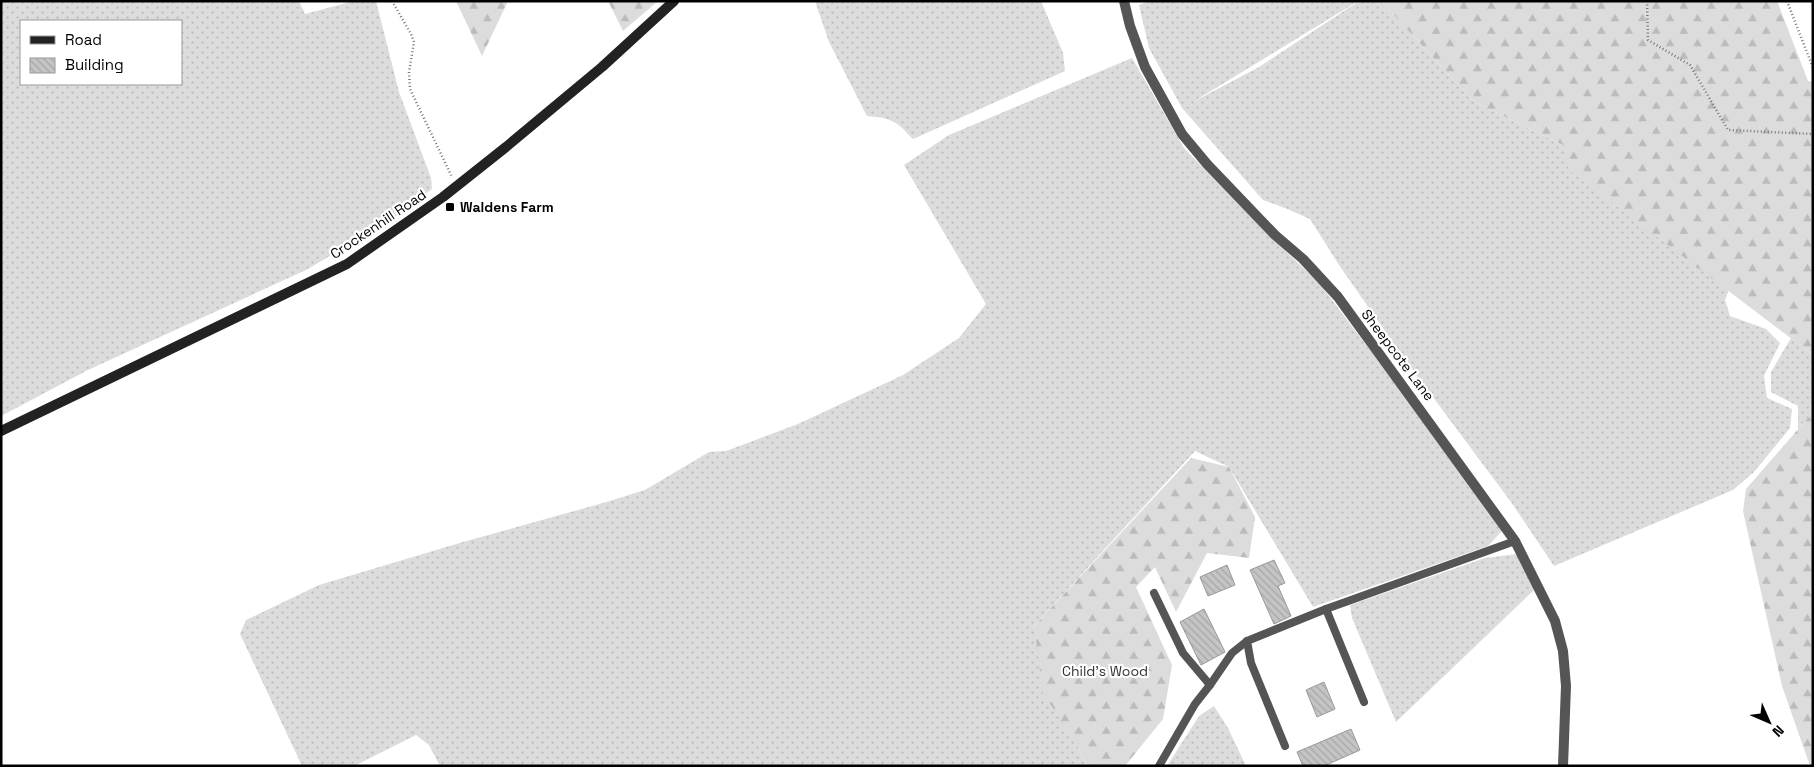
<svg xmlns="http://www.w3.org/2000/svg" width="1814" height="767" font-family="'Space Grotesk',sans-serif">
	<defs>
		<pattern id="grass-dots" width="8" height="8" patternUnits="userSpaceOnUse" patternTransform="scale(1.25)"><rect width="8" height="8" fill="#dcdcdc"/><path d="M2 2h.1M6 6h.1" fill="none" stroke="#bbb" stroke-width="1.8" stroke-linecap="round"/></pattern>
		<pattern id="forest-firs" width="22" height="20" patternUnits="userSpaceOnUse" patternTransform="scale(1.25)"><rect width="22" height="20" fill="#dcdcdc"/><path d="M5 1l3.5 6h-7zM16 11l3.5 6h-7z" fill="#bbb"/></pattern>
		<pattern id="building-back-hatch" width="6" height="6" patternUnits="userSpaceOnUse" patternTransform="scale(1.25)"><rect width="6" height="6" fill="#c4c4c4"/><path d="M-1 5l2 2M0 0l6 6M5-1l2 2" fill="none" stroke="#a7a7a7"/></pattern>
	</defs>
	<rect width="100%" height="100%" fill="#fff"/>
	<g fill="url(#grass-dots)" fill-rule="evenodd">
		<path d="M1 1H299L305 14 354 1H376L399 92 431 178 432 189 390 221 306 270 88 370 1 416ZM181 21V84H21V21Z"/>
		<path d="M815 1H1041L1063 53 1065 71 913 139C908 135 906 131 901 127 891 118 880 117 867 116L829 42Z"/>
		<path d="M1150 1H1381L1473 101 1563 145 1732 282 1725 300 1730 316 1766 329 1780 343 1764 376 1767 398 1792 409 1790 428 1754 472 1733 490 1554 566 1511 502 1406 361 1339 265 1310 219 1285 208 1263 200 1182 108 1149 48 1139 5ZM1356 3 1259 67 1193 102 1355 3Z"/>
		<path d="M1132 58 1184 148 1269 235 1319 283 1434 434 1502 531 1488 546 1313 607 1229 467 1195 451 1034 626 1078 747 1087 766H440L429 745 416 735 354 766H302L240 634 246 620 319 585 463 542 603 503 645 490 709 452 726 451 798 424 903 375 959 338 986 304 904 165 949 135Z"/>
		<path d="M1791 338 1813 355V412L1798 429V406L1771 392V372Z"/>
		<path d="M1517 554 1534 590 1396 722 1352 618 1350 605 1485 558Z"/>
		<path d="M1214 706 1228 728 1246 766H1167L1199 716Z"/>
	</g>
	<g fill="url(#forest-firs)">
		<path d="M456 1H508L482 56Z"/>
		<path d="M608 1H658L623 31Z"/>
		<path d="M1381 1H1777L1808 81 1813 82V355L1569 170 1563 145 1473 101Z"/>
		<path d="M1813 412V766H1810L1782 686 1743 511 1746 489Z"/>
		<path d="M1191 458 1229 467 1255 517 1249 558 1207 553 1176 612 1155 567 1136 587 1172 665 1163 719 1125 766H1087L1078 747 1043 693 1034 626Z"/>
	</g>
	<g fill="url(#building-back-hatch)" stroke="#999">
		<path d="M1274 560 1285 583 1278 586 1291 616 1274 624 1250 570Z"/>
		<path d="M1227 565 1235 585 1208 596 1200 577Z"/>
		<path d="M1204 609 1225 652 1201 665 1180 622Z"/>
		<path d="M1324 682 1335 709 1317 717 1306 690Z"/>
		<path d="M1351 729 1360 750 1324 766H1303L1297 752Z"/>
	</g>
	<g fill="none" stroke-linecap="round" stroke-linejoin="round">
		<g stroke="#777" stroke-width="2.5" stroke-dasharray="1 2.5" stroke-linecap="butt">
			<path d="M392 1 411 34 414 42 409 72 410 89 452 177"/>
			<path d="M1647 1 1648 40 1690 65 1728 130 1813 134"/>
			<path d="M1787 1 1813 68"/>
		</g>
		<g stroke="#555" stroke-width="8">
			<path d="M1154 593 1183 653 1210 685"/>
			<path d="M1326 609 1364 702"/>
			<path d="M1247 641 1251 663 1285 746"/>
			<path d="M1159 766 1195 704 1210 685 1232 653 1247 641 1326 609 1515 541"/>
		</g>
		<path stroke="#555" stroke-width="10" d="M1124 1 1130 26 1145 67 1182 134 1207 164 1275 235 1303 259 1338 297 1515 541 1555 621 1563 651 1566 686 1563 766"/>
		<path stroke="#222" stroke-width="10" d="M1 431 347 264 443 197 506 147 602 67 674 1"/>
	</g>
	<rect fill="#000" stroke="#fff" stroke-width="2" x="445" y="202" width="10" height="10" rx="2.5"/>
	<g text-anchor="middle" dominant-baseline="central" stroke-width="4.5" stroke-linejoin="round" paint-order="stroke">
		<g font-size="14" font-weight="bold" fill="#000" stroke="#fff" text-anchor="start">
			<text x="460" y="207">Waldens Farm</text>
		</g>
		<g font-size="14" fill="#000" stroke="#fff">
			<text transform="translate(378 224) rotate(-34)">Crockenhill Road</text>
			<text transform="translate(1398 355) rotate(53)">Sheepcote Lane</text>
		</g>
		<g font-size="14" fill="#333" stroke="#fff">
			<text x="1105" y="671">Child's Wood</text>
		</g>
	</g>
	<rect width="1814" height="767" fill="none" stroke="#000000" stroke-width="5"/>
	<rect x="20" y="20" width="162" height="65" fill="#ffffff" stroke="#999999"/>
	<rect x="30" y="36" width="25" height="8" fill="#222222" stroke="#999999"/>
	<text x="65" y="45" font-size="15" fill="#000000">Road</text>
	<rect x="30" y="58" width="25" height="15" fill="url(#building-back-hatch)" stroke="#999999"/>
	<text x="65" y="70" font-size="15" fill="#000000">Building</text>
	<g transform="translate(1769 722) rotate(135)" stroke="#ffffff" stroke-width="4" paint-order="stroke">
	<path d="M0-4L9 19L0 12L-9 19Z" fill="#000000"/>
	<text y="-8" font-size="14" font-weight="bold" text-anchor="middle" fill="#000000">N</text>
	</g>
</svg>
